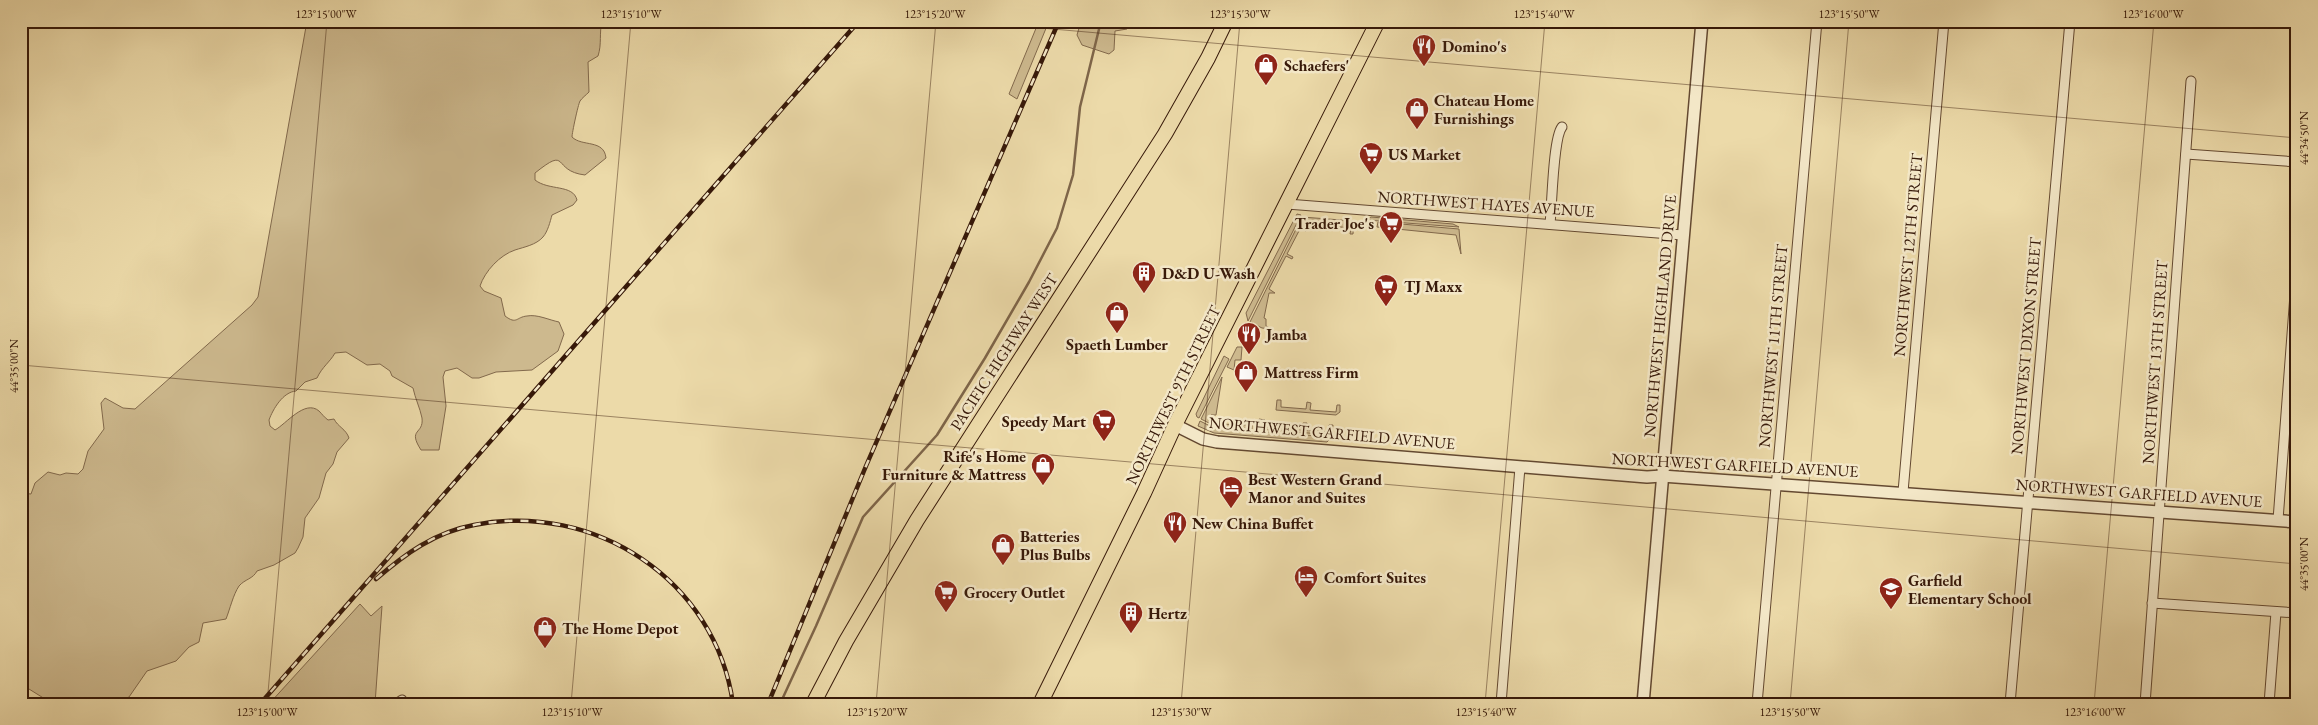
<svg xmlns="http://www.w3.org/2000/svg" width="2318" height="725" font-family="'EB Garamond',serif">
	<rect width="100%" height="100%" fill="#ecdaa9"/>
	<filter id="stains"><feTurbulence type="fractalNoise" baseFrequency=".004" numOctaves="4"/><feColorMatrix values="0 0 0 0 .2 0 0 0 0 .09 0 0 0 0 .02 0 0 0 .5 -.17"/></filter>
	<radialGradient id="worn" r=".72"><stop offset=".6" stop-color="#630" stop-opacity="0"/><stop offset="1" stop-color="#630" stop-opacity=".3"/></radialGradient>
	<g fill="#cdb98e" stroke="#82694c">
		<path d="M307 21H602C599 33 602 44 598 56L588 62 589 92C586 95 582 98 580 101 578 105 572 133 572 137 582 147 604 139 606 158L585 175C551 171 570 145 535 173V180C549 191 573 184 577 200L573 205 552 215C550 222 548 231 543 237 536 245 524 247 515 250 500 255 485 271 480 286L484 291 501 298 505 316C517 325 516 317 527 316 537 314 549 320 559 322L564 334 558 351 532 370 496 372 479 378H472L457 368 445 371 443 377 446 406 439 450H421C407 428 424 435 422 418 420 408 415 398 413 388L392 376 390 371 380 364 367 365 346 352 335 353C330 362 322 367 317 378L305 382 296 391C283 392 273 409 269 420L270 426 275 430C286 424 305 399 319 411 322 414 324 417 328 420L334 419C338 427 346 429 349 438L337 452 333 464 326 473 319 498 305 518 303 537 298 548 295 553 274 565 257 571C253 579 245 579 239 586 233 595 230 609 226 619L203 623 199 642 189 647 176 661 147 671 129 697 117 704H53L21 684V493L31 494 35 483 48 472 60 475 66 473 78 474 83 469 88 451 104 429 101 403 105 398 123 408 135 409 252 305 258 297Z"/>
		<path d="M1039 21H1049L1017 99 1009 94Z"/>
		<path d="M1081 21H1129L1127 29 1115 31 1114 50 1109 54 1082 45 1077 35Z"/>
		<path d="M1297 214 1301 215 1248 321 1246 313Z"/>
		<path d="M1302 217 1354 221 1353 234H1350L1351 228 1307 224 1306 231 1300 229 1287 254 1293 257 1292 259 1286 256 1269 289 1275 293H1269L1264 318 1266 319V326L1272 329 1262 328 1250 322Z"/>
		<path d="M1371 217 1453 224 1459 227 1366 220Z"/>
		<path d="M1378 222 1459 229 1461 254 1456 235 1377 227Z"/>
		<path d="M1237 347H1242L1241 360H1235L1234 370 1227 367Z"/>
		<path d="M1224 356 1229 359 1199 418 1197 417 1196 414Z"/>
		<path d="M1222 377 1216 415H1211V421L1218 422V424L1252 425V429L1215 426 1201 419Z"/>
		<path d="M1277 400H1281V407L1306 409 1307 402 1311 403 1310 410 1336 412 1337 405H1340V412L1336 415 1276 410Z"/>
		<path d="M1259 419 1265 420V427L1302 430 1303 423H1307L1306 430 1328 432 1329 425H1333L1332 435 1258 429Z"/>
		<path d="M1200 421 1214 428 1332 437 1327 442 1214 433 1198 426Z"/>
		<path d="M360 604 371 616 382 606 375 704H269Z"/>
	</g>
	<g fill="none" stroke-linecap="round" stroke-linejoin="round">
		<path stroke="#7e6549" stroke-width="2.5" d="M780 704 816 626 863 517 937 435 985 358 1029 282 1057 228 1073 175 1080 107 1101 21"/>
		<g stroke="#644931" stroke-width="11">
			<g id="minor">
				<path d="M2297 34V62"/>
				<path d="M2186 154 2297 162"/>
				<path d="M1287 204 1683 235"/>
				<path d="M1550 224C1552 206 1553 138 1562 127"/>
				<path d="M1903 492 1944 21"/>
				<path d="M2278 520 2297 268"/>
				<path d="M2152 603 2297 613"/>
				<path d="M396 704 402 700"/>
				<path d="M1501 704 1520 467"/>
				<path d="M1757 704 1817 21"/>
				<path d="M2010 704 2070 21"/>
				<path d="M2145 704 2191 81"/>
				<path d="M2269 704 2276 612"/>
			</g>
		</g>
		<g stroke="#644931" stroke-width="14">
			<g id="tertiary">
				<path d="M1175 425 1203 439 1217 442 1647 477 1662 476 2297 522"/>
				<path d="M1643 704 1702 21"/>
			</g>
		</g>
		<g stroke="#371909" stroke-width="16">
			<path id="primary" d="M1040 704 1144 493 1175 425 1378 21"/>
		</g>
		<g stroke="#371909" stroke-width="16">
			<path id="trunk" d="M813 704 846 641 917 520 1165 134 1208 58 1226 21"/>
		</g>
		<use href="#minor" stroke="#f3e7c7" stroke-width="9"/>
		<use href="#tertiary" stroke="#f3e7c7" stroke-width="11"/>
		<use href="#primary" stroke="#ecdaa9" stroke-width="14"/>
		<use href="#trunk" stroke="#ecdaa9" stroke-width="14"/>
		<g stroke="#371909" stroke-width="4.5">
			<g id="rail">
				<path d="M376 579C405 554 435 532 474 525 594 501 716 580 733 704"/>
				<path d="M260 704 859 21"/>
				<path d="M768 704 866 466 1059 21"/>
			</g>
		</g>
		<use href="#rail" stroke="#f3e7c7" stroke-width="2.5" stroke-dasharray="8" stroke-linecap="butt"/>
	</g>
	<path fill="none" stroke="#371909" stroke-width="1" stroke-opacity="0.45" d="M961 21 2297 138M21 29 22 21M21 365 2297 564M267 704 327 21M571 704 631 21M876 704 936 21M1181 704 1240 21M1485 704 1545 21M1790 704 1849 21M2094 704 2154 21"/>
	<defs>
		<g id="restaurant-pin" transform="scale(1.25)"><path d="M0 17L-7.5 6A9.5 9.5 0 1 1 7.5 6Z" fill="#8f2418" stroke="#f3e7c7"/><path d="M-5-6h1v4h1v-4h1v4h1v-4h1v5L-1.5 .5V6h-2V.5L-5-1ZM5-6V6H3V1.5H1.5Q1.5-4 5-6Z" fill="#fff"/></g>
		<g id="shop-pin" transform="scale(1.25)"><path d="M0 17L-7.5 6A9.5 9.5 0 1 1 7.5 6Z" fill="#8f2418" stroke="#f3e7c7"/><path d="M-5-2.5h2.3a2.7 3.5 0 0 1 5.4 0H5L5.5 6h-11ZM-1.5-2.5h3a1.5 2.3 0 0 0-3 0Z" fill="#fff"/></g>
		<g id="supermarket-pin" transform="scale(1.25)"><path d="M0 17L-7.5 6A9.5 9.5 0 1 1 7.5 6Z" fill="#8f2418" stroke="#f3e7c7"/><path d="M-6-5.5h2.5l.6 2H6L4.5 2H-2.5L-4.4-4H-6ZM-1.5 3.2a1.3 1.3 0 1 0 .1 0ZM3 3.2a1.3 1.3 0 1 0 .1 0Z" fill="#fff"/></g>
		<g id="building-pin" transform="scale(1.25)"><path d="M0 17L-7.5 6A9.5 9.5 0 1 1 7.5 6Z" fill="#8f2418" stroke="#f3e7c7"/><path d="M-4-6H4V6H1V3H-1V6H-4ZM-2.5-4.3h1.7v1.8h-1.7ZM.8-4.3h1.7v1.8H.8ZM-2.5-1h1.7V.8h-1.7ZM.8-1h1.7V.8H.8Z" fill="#fff"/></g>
		<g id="hotel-pin" transform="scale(1.25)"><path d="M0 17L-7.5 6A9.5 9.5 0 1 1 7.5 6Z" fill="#8f2418" stroke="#f3e7c7"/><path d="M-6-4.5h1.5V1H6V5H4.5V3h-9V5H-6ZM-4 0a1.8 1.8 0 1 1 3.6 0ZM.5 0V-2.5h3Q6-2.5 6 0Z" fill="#fff"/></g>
		<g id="school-pin" transform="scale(1.25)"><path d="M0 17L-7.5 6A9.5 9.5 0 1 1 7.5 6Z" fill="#8f2418" stroke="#f3e7c7"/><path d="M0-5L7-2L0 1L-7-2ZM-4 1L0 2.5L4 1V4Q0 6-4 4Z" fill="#fff"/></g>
	</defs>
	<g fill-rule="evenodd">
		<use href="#restaurant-pin" x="1424" y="46"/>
		<use href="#shop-pin" x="1266" y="65"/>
		<use href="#shop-pin" x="1417" y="109"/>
		<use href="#supermarket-pin" x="1371" y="154"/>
		<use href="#supermarket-pin" x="1391" y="223"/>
		<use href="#building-pin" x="1144" y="273"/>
		<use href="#supermarket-pin" x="1386" y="286"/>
		<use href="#shop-pin" x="1117" y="313"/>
		<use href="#restaurant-pin" x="1249" y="334"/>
		<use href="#shop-pin" x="1246" y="372"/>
		<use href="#supermarket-pin" x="1104" y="421"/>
		<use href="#shop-pin" x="1043" y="465"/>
		<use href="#hotel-pin" x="1231" y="488"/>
		<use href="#restaurant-pin" x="1175" y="523"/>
		<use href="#shop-pin" x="1003" y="545"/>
		<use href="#hotel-pin" x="1306" y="577"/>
		<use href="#school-pin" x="1891" y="589"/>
		<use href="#supermarket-pin" x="946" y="592"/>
		<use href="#building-pin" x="1131" y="613"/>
		<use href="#shop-pin" x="545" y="628"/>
	</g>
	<g text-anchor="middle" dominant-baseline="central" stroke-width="5" stroke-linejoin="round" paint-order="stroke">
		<g font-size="16" font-weight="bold" fill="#371909" stroke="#f3e7c7" text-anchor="start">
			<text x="1442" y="46">Domino's</text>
			<text x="1284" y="65">Schaefers'</text>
			<text x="1434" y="100">Chateau Home<tspan x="1434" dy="18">Furnishings</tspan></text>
			<text x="1388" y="154">US Market</text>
			<text x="1374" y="223" text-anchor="end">Trader Joe's</text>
			<text x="1162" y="273">D&amp;D U-Wash</text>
			<text x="1404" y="286">TJ Maxx</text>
			<text x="1266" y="334">Jamba</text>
			<text x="1117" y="344" text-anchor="middle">Spaeth Lumber</text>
			<text x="1264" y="372">Mattress Firm</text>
			<text x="1086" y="421" text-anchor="end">Speedy Mart</text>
			<text x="1026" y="456" text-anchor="end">Rife's Home<tspan x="1026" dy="18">Furniture &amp; Mattress</tspan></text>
			<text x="1248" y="479">Best Western Grand<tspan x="1248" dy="18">Manor and Suites</tspan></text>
			<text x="1192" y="523">New China Buffet</text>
			<text x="1020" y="536">Batteries<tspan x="1020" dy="18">Plus Bulbs</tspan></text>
			<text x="1324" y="577">Comfort Suites</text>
			<text x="1908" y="580">Garfield<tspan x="1908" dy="18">Elementary School</tspan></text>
			<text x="964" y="592">Grocery Outlet</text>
			<text x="1148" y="613">Hertz</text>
			<text x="562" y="628">The Home Depot</text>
		</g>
		<g font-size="16" fill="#371909" stroke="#f3e7c7">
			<text transform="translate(1486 204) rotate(4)">NORTHWEST HAYES AVENUE</text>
			<text transform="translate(1908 255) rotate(-85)">NORTHWEST 12TH STREET</text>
			<text transform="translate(1660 316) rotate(-85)">NORTHWEST HIGHLAND DRIVE</text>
			<text transform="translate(1773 346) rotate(-85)">NORTHWEST 11TH STREET</text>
			<text transform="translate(2026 346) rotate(-85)">NORTHWEST DIXON STREET</text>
			<text transform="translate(1004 352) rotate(-57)">PACIFIC HIGHWAY WEST</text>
			<text transform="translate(2155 362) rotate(-86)">NORTHWEST 13TH STREET</text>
			<text transform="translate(1173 395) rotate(-64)">NORTHWEST 9TH STREET</text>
			<text transform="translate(1332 433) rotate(5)">NORTHWEST GARFIELD AVENUE</text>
			<text transform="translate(1735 465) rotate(3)">NORTHWEST GARFIELD AVENUE</text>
			<text transform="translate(2139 493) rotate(4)">NORTHWEST GARFIELD AVENUE</text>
		</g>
	</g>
	<rect width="2318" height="725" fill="none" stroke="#ecdaa9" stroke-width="55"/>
	<rect x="28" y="28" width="2262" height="670" fill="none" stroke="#371909" stroke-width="2"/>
	<g font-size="12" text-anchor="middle" fill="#371909">
		<text x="326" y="18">123°15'00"W</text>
		<text x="631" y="18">123°15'10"W</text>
		<text x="935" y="18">123°15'20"W</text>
		<text x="1240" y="18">123°15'30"W</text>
		<text x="1544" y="18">123°15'40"W</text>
		<text x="1849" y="18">123°15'50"W</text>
		<text x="2153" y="18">123°16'00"W</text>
		<text transform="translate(2304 138) rotate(-90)" y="4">44°34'50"N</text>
		<text transform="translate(14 366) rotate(-90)" y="4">44°35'00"N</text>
		<text transform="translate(2304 564) rotate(-90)" y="4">44°35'00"N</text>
		<text x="267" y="716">123°15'00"W</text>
		<text x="572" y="716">123°15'10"W</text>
		<text x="877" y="716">123°15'20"W</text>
		<text x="1181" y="716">123°15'30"W</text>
		<text x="1486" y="716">123°15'40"W</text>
		<text x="1790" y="716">123°15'50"W</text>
		<text x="2095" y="716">123°16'00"W</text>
	</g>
	<rect width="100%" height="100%" filter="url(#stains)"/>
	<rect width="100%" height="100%" fill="url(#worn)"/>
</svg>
